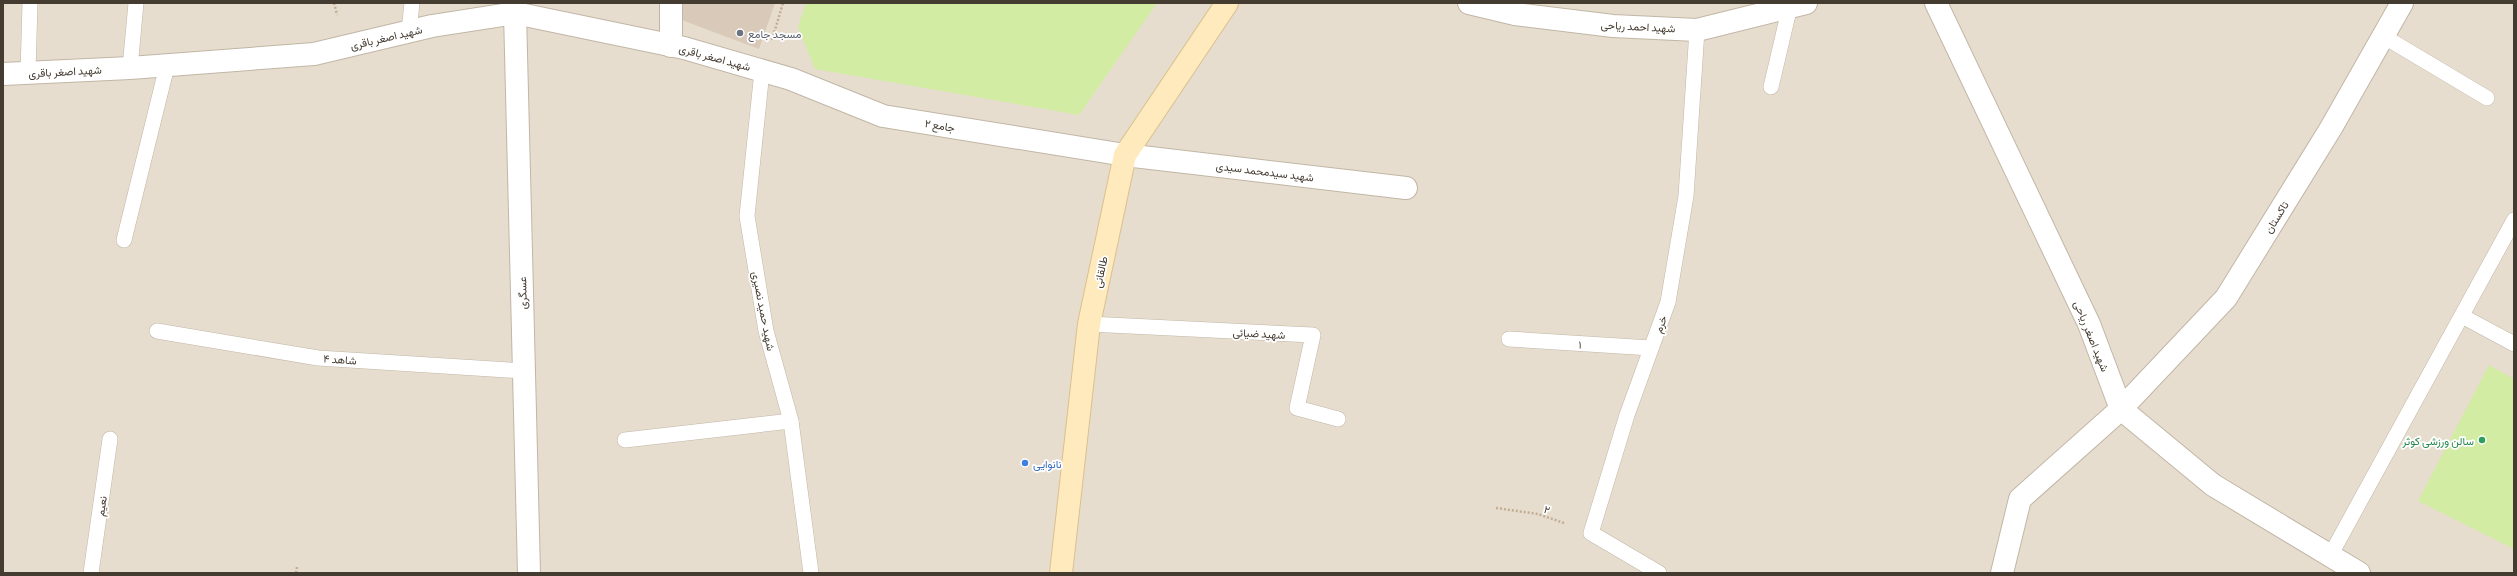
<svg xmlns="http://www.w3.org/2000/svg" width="2517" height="576" font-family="Commissioner,Vazirmatn,sans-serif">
	<rect width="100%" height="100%" fill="#f3ece1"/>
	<rect fill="#e7ddce" x="3" y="3" width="2511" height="570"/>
	<g fill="#d2eca4">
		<path d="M806 3H1157L1079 115 815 69 798 27Z"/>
		<path d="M2489 365 2514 379V549L2418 501Z"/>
	</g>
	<path fill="#d8c9b8" d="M671 3H775L759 49 671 16Z"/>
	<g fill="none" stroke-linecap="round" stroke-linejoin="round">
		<g stroke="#c1b6a6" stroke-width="16">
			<g id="lane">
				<path d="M409 31 412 3"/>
				<path d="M2383 36 2487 98"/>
				<path d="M130 68 136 3"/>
				<path d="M762 71 747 216 766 331 791 421 811 573"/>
				<path d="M28 73 30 3"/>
				<path d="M1771 87 1790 6"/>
				<path d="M124 240 167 66"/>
				<path d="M2462 316 2514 344"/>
				<path d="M1089 324 1313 335 1297 408 1338 419"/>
				<path d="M157 331 318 358 524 371"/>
				<path d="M1509 339 1651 348"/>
				<path d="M625 440 791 421"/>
				<path d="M2330 556 2514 220"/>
				<path d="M91 573 110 439"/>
				<path d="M1659 573 1591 533 1627 415 1668 302 1686 196 1697 30"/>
			</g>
		</g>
		<g stroke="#c1b6a6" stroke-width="24">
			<g id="street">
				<path d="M1469 3 1515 14 1613 26 1697 30 1806 3"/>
				<path d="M1936 3 2089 324 2121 409 2213 485 2359 573"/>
				<path d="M515 13 529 573"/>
				<path d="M671 46V3"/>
				<path d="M3 74 130 68 314 54 432 26 515 13 684 48 791 79 883 116 1125 155 1406 188"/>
				<path d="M2002 573 2020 499 2121 409 2226 298 2331 128 2402 3"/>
			</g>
		</g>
		<g stroke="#dac08d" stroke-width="24">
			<path id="secondary" d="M1061 573 1089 324 1125 155 1227 3"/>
		</g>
		<g stroke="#c2ad93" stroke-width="2.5" stroke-dasharray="2 2" stroke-linecap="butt">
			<path d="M334 3 337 15"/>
			<path d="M772 40 783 3"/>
			<path d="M1496 508 1538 514 1564 523"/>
			<path d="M296 573 297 567"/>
		</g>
		<use href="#lane" stroke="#fff" stroke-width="15"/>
		<use href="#street" stroke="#fff" stroke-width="22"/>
		<use href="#secondary" stroke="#ffeabe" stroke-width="22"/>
	</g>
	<circle fill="#6b7280" stroke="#fff" stroke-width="1.5" cx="740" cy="33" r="4"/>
	<circle fill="#2e9e5b" stroke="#fff" stroke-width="1.5" cx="2482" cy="440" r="4"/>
	<circle fill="#3f7fe0" stroke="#fff" stroke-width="1.5" cx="1025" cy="463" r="4"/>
	<g text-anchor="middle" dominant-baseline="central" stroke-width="3.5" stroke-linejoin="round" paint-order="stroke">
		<g font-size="11" fill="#443b31" stroke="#fff">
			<text transform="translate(1638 26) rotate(3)">شهید احمد ریاحی</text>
			<text transform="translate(386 37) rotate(-13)">شهید اصغر باقری</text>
			<text transform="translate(715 57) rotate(15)">شهید اصغر باقری</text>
			<text transform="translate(65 71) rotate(-3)">شهید اصغر باقری</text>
			<text transform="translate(940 125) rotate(9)">جامع ۲</text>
			<text transform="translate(1265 171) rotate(7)">شهید سیدمحمد سیدی</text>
			<text transform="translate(2276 217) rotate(-58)">تاکستان</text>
			<text transform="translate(1100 272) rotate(-78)">طالقانی</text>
			<text transform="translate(522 293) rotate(-91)">عسگری</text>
			<text transform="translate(764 311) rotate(79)">شهید حمید نصیری</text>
			<text transform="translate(1660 324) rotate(-70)">خرم</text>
			<text transform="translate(1259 333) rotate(3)">شهید ضیائی</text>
			<text transform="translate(2092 336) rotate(68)">شهید اصغر ریاحی</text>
			<text transform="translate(1580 344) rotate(3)">۱</text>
			<text transform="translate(340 359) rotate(4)">شاهد ۴</text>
			<text transform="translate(101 506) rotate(-82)">نعیم</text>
			<text transform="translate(1547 509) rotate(18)">۲</text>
		</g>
		<g font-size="11" fill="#5b616d" stroke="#fff" text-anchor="start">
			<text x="748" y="33">مسجد جامع</text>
		</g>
		<g font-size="11" fill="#27864d" stroke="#fff" text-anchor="end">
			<text x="2474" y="440">سالن ورزشی کوثر</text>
		</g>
		<g font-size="11" fill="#366cbe" stroke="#fff" text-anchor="start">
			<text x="1033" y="463">نانوایی</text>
		</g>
	</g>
	<rect width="2517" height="576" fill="none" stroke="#443b31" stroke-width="8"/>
</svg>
